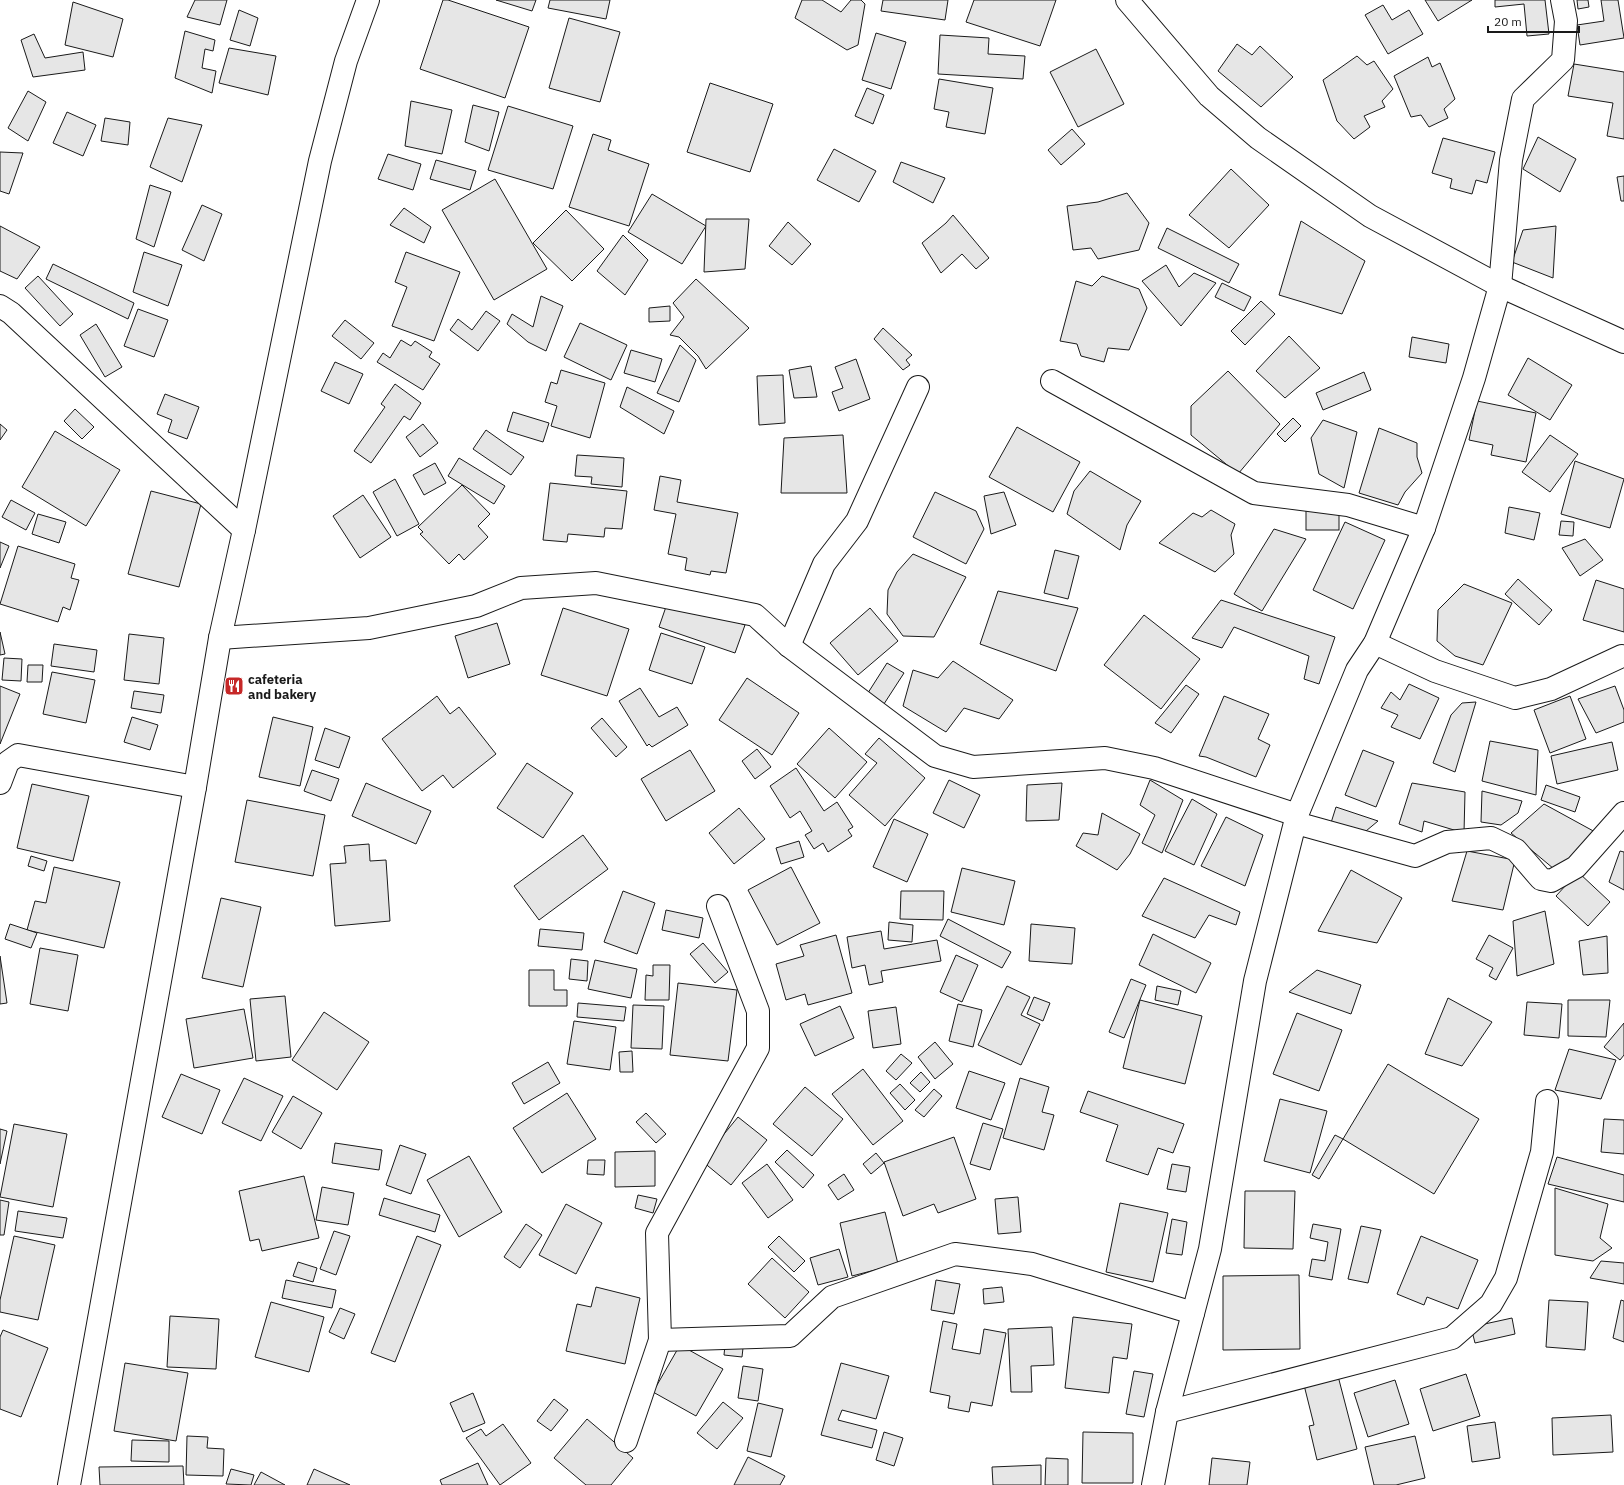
<svg xmlns="http://www.w3.org/2000/svg" width="1624" height="1485" font-family="'IBM Plex Sans',sans-serif">
	<rect width="100%" height="100%" fill="#fff"/>
	<g fill="#e6e6e6" stroke="#1a1a1a">
		<path d="M195 0H227L220 25 187 17Z"/>
		<path d="M443 0H448L529 27 505 98 420 69Z"/>
		<path d="M496 0H536L532 11Z"/>
		<path d="M550 0H610L606 19 548 8Z"/>
		<path d="M802 0H822L841 12 851 0H861L865 4 858 45 847 50 795 18Z"/>
		<path d="M883 0H948L945 20 881 11Z"/>
		<path d="M974 0H1056L1040 46 966 22Z"/>
		<path d="M1425 0H1472L1438 21Z"/>
		<path d="M1495 0H1545L1549 34 1527 36 1524 4 1495 7Z"/>
		<path d="M1577 0H1588L1589 7 1578 9Z"/>
		<path d="M1601 0H1618L1624 38 1580 45 1577 25 1604 21Z"/>
		<path d="M73 2 123 19 113 57 65 45Z"/>
		<path d="M1383 5 1392 20 1409 10 1423 34 1388 54 1365 15Z"/>
		<path d="M239 10 258 18 250 46 230 40Z"/>
		<path d="M569 18 620 32 600 102 549 88Z"/>
		<path d="M185 31 215 40 213 51 205 49 202 68 216 71 212 93 175 78Z"/>
		<path d="M876 33 906 42 891 89 862 80Z"/>
		<path d="M34 34 45 58 83 52 85 70 33 77 21 40Z"/>
		<path d="M940 35 989 38 988 54 1025 56 1023 79 938 74Z"/>
		<path d="M1237 44 1252 55 1260 46 1293 77 1261 107 1218 71Z"/>
		<path d="M229 48 276 56 268 95 219 83Z"/>
		<path d="M1096 49 1124 104 1078 127 1050 72Z"/>
		<path d="M1357 56 1367 65 1374 61 1393 89 1382 101 1385 107 1364 116 1370 127 1354 139 1337 121 1323 80Z"/>
		<path d="M1428 57 1432 67 1440 63 1455 99 1444 109 1448 118 1429 127 1421 115 1411 117 1394 76Z"/>
		<path d="M1574 64 1624 72V139L1607 136 1613 103 1568 96Z"/>
		<path d="M939 79 993 88 985 134 946 127 949 112 934 109Z"/>
		<path d="M710 83 773 104 750 172 687 152Z"/>
		<path d="M867 88 884 95 873 124 855 116Z"/>
		<path d="M28 91 46 102 28 141 8 128Z"/>
		<path d="M411 101 452 110 442 154 405 146Z"/>
		<path d="M473 105 499 112 489 151 465 142Z"/>
		<path d="M508 106 573 126 553 189 488 170Z"/>
		<path d="M67 112 96 125 83 156 53 143Z"/>
		<path d="M105 118 130 122 128 145 101 141Z"/>
		<path d="M168 118 202 125 182 182 150 167Z"/>
		<path d="M1072 129 1085 144 1061 165 1048 150Z"/>
		<path d="M593 134 611 140 608 150 649 164 629 226 569 207Z"/>
		<path d="M1538 137 1576 159 1560 192 1523 169Z"/>
		<path d="M1443 138 1495 152 1487 183 1476 180 1472 194 1450 188 1452 179 1432 173Z"/>
		<path d="M834 149 876 171 859 202 817 180Z"/>
		<path d="M0 152 23 153 9 194 0 191Z"/>
		<path d="M388 154 421 164 413 190 378 179Z"/>
		<path d="M436 160 476 171 470 190 430 179Z"/>
		<path d="M901 162 945 178 933 203 893 182Z"/>
		<path d="M1231 169 1269 205 1229 248 1189 215Z"/>
		<path d="M1624 176V201H1621L1617 177Z"/>
		<path d="M495 179 547 269 494 300 442 210Z"/>
		<path d="M150 185 171 192 154 247 136 239Z"/>
		<path d="M1127 193 1149 223 1139 250 1098 259 1091 248 1073 250 1067 206 1098 202Z"/>
		<path d="M652 194 706 226 682 264 628 232Z"/>
		<path d="M202 205 222 214 204 261 182 250Z"/>
		<path d="M404 208 431 227 424 243 390 225Z"/>
		<path d="M566 210 604 249 572 281 533 243Z"/>
		<path d="M953 215 989 258 976 269 962 254 941 273 922 243 946 223Z"/>
		<path d="M706 219H749L745 269 704 272Z"/>
		<path d="M1301 221 1365 261 1342 314 1279 295Z"/>
		<path d="M788 222 811 244 792 265 769 246Z"/>
		<path d="M0 226 40 247 17 279 0 271Z"/>
		<path d="M1556 226 1553 278 1512 262 1523 230Z"/>
		<path d="M1167 228 1239 264 1229 283 1158 248Z"/>
		<path d="M623 235 648 260 625 295 597 271Z"/>
		<path d="M144 252 182 265 168 306 133 292Z"/>
		<path d="M406 252 460 272 434 341 392 326 407 287 395 282Z"/>
		<path d="M53 264 134 303 128 319 46 279Z"/>
		<path d="M1166 265 1179 287 1194 273 1216 283 1181 326 1142 281Z"/>
		<path d="M38 276 73 314 60 326 25 288Z"/>
		<path d="M1102 276 1139 289 1147 308 1129 350 1108 348 1104 362 1081 356 1077 344 1060 341 1076 281 1092 286Z"/>
		<path d="M696 279 749 328 706 369 698 356 679 337 670 335 684 317 673 303Z"/>
		<path d="M1222 283 1251 297 1244 311 1215 297Z"/>
		<path d="M541 296 563 306 546 351 528 342 507 324 512 314 533 327Z"/>
		<path d="M1261 301 1275 314 1245 345 1231 331Z"/>
		<path d="M670 306V321L649 322V308Z"/>
		<path d="M138 309 168 320 154 357 124 346Z"/>
		<path d="M486 311 500 321 478 351 450 330 458 319 472 330Z"/>
		<path d="M345 320 374 343 361 359 332 336Z"/>
		<path d="M580 323 627 345 611 380 564 357Z"/>
		<path d="M96 324 122 367 105 377 80 335Z"/>
		<path d="M883 328 912 355 906 360 910 365 903 370 874 339Z"/>
		<path d="M1289 336 1320 368 1285 398 1256 371Z"/>
		<path d="M1412 337 1449 344 1446 363 1409 357Z"/>
		<path d="M401 340 411 346 415 341 432 352 429 357 440 364 423 390 377 362 383 353 390 358Z"/>
		<path d="M680 345 696 360 679 402 657 393Z"/>
		<path d="M631 350 662 359 655 382 624 373Z"/>
		<path d="M1528 358 1572 385 1550 420 1508 395Z"/>
		<path d="M856 359 870 399 839 411 832 392 843 388 835 367Z"/>
		<path d="M335 362 363 374 349 404 321 391Z"/>
		<path d="M811 366 817 397 794 398 789 370Z"/>
		<path d="M561 370 605 383 590 438 551 426 557 406 545 402 551 382 557 384Z"/>
		<path d="M1228 371 1280 424 1238 474 1191 435V406Z"/>
		<path d="M1364 372 1371 390 1323 410 1316 393Z"/>
		<path d="M783 375 785 423 759 425 757 376Z"/>
		<path d="M395 384 421 403 410 420 404 416 371 463 354 451 385 407 381 404Z"/>
		<path d="M627 387 674 411 664 434 620 407Z"/>
		<path d="M165 394 199 407 187 439 168 432 172 420 157 414Z"/>
		<path d="M1477 401 1536 413 1526 462 1491 455 1493 445 1469 440Z"/>
		<path d="M75 409 94 427 82 439 64 421Z"/>
		<path d="M513 412 549 423 543 442 507 431Z"/>
		<path d="M1293 418 1301 426 1285 442 1277 434Z"/>
		<path d="M1323 420 1357 432 1344 488 1319 474 1311 438Z"/>
		<path d="M0 424 7 430 0 440Z"/>
		<path d="M423 424 438 443 420 457 406 437Z"/>
		<path d="M1017 427 1080 462 1053 512 989 477Z"/>
		<path d="M1379 428 1417 443V457L1422 473 1405 492 1398 505 1359 493Z"/>
		<path d="M486 430 524 457 511 475 473 449Z"/>
		<path d="M55 431 120 470 86 526 22 487Z"/>
		<path d="M843 435 847 493H781L784 438Z"/>
		<path d="M1550 435 1578 454 1550 492 1522 472Z"/>
		<path d="M577 455 624 458 622 487 591 484 592 477 575 476Z"/>
		<path d="M459 458 505 486 494 504 448 476Z"/>
		<path d="M1575 461 1624 479 1610 528 1561 514Z"/>
		<path d="M435 463 446 483 424 495 413 475Z"/>
		<path d="M1090 471 1141 501 1127 525 1120 550 1067 514 1074 491Z"/>
		<path d="M660 476 681 480 677 502 738 513 726 573 711 571 710 575 685 570 687 558 668 554 676 514 654 510Z"/>
		<path d="M395 479 419 524 397 536 373 492Z"/>
		<path d="M550 483 627 491 622 529 605 528 604 537 568 534 567 542 543 540Z"/>
		<path d="M462 485 490 514 478 526 488 537 464 560 459 554 449 564 420 534 423 532 418 527Z"/>
		<path d="M151 491 201 504 179 587 128 574Z"/>
		<path d="M935 492 976 511 984 529 966 564 913 537Z"/>
		<path d="M1004 492 1016 525 991 534 984 496Z"/>
		<path d="M363 495 391 537 360 558 333 516Z"/>
		<path d="M11 500 35 513 26 530 2 517Z"/>
		<path d="M1509 507 1540 513 1534 540 1505 533Z"/>
		<rect x="1306" y="508" width="33" height="22"/>
		<path d="M1211 510 1235 524 1231 535 1234 554 1215 572 1159 543 1193 513 1202 517Z"/>
		<path d="M38 514 66 522 59 543 32 534Z"/>
		<path d="M1561 521 1574 522 1573 536 1559 535Z"/>
		<path d="M1345 522 1385 540 1353 609 1313 590Z"/>
		<path d="M1274 529 1306 539 1262 611 1234 594Z"/>
		<path d="M1585 539 1603 560 1580 576 1562 548Z"/>
		<path d="M0 542 9 546 0 568Z"/>
		<path d="M18 546 75 564 71 578 79 580 70 610 63 607 58 622 0 604Z"/>
		<path d="M1055 550 1079 556 1068 599 1044 593Z"/>
		<path d="M913 554 966 577 934 637 903 636 887 614 888 590 897 572Z"/>
		<path d="M1518 579 1552 610 1539 625 1505 594Z"/>
		<path d="M1596 580 1624 589V632L1583 620Z"/>
		<path d="M1464 584 1512 603 1483 665 1455 656 1437 641 1438 610Z"/>
		<path d="M998 591 1078 608 1056 671 980 644Z"/>
		<path d="M669 598 745 625 735 653 659 627Z"/>
		<path d="M1221 600 1335 637 1319 684 1304 679 1309 656 1234 627 1222 648 1192 638Z"/>
		<path d="M563 608 629 629 607 696 541 675Z"/>
		<path d="M870 608 898 641 858 675 830 643Z"/>
		<path d="M1144 615 1200 659 1161 709 1104 665Z"/>
		<path d="M497 623 510 664 468 678 455 636Z"/>
		<path d="M0 632 5 654 0 655Z"/>
		<path d="M661 633 705 647 692 684 649 670Z"/>
		<path d="M129 634 164 638 159 684 124 680Z"/>
		<path d="M54 644 97 650 94 672 51 666Z"/>
		<path d="M4 658 22 659 21 681 2 680Z"/>
		<path d="M953 661 1013 700 999 719 964 708 946 732 903 706 913 670 938 678Z"/>
		<path d="M887 663 904 673 882 707 866 696Z"/>
		<path d="M28 665H43L42 682H27Z"/>
		<path d="M52 672 95 680 86 723 43 714Z"/>
		<path d="M747 678 799 713 772 755 719 720Z"/>
		<path d="M1409 684 1439 698 1420 739 1391 727 1398 715 1381 708 1391 692 1400 700Z"/>
		<path d="M1186 685 1199 694 1171 733 1155 723Z"/>
		<path d="M0 686 20 694 0 744Z"/>
		<path d="M1615 686 1624 710V722L1596 733 1578 699Z"/>
		<path d="M640 688 659 717 677 707 688 725 652 747 649 744 647 746 619 701Z"/>
		<path d="M134 691 164 695 161 713 131 708Z"/>
		<path d="M437 696 450 714 459 707 496 754 453 788 443 775 422 791 382 739Z"/>
		<path d="M1224 696 1269 714 1258 739 1270 745 1256 777 1206 757 1199 756Z"/>
		<path d="M1570 696 1586 739 1550 753 1534 710Z"/>
		<path d="M1476 702 1455 772 1433 763 1451 715 1462 703Z"/>
		<path d="M132 717 158 725 150 750 124 742Z"/>
		<path d="M273 717 313 727 300 786 259 777Z"/>
		<path d="M602 718 627 747 616 757 591 728Z"/>
		<path d="M325 728 350 737 339 768 315 760Z"/>
		<path d="M829 728 867 762 835 798 797 764Z"/>
		<path d="M879 738 925 778 885 826 849 795 877 763 865 754Z"/>
		<path d="M1490 741 1538 750 1536 795 1482 781Z"/>
		<path d="M1612 742 1618 770 1557 784 1551 756Z"/>
		<path d="M757 749 771 767 755 779 742 761Z"/>
		<path d="M690 750 715 791 666 821 641 779Z"/>
		<path d="M1363 750 1394 762 1376 807 1345 795Z"/>
		<path d="M527 763 573 793 543 838 497 808Z"/>
		<path d="M796 768 824 811 837 802 853 827 848 830 852 836 828 852 823 843 814 849 805 835 812 831 800 811 790 818 770 786Z"/>
		<path d="M312 770 339 779 331 801 304 791Z"/>
		<path d="M949 780 980 795 964 828 933 813Z"/>
		<path d="M1150 780 1183 800 1162 853 1142 843 1155 815 1140 805Z"/>
		<path d="M366 783 431 811 416 844 352 816Z"/>
		<path d="M1062 783 1059 820 1026 821 1027 785Z"/>
		<path d="M1412 783 1465 792 1464 833 1424 821 1422 832 1399 824Z"/>
		<path d="M32 784 89 796 73 861 17 848Z"/>
		<path d="M1546 785 1580 797 1575 812 1541 800Z"/>
		<path d="M1482 791 1522 801 1518 813 1501 825 1481 822Z"/>
		<path d="M1192 799 1217 814 1194 865 1165 851Z"/>
		<path d="M247 800 325 815 313 876 235 862Z"/>
		<path d="M1544 804 1597 833 1560 874 1511 833Z"/>
		<path d="M1336 807 1378 821 1360 836 1330 826Z"/>
		<path d="M739 808 765 839 734 864 709 833Z"/>
		<path d="M1102 813 1140 834 1130 854 1117 870 1076 846 1083 833 1098 835Z"/>
		<path d="M1226 817 1263 835 1245 886 1201 866Z"/>
		<path d="M894 819 928 834 907 882 873 867Z"/>
		<path d="M583 835 608 869 539 920 514 886Z"/>
		<path d="M799 841 804 857 781 864 776 848Z"/>
		<path d="M369 844 370 861 386 860 390 921 335 926 330 864 346 863 344 846Z"/>
		<path d="M1467 851 1515 860 1503 910 1452 901Z"/>
		<path d="M1620 851 1624 852V890L1609 882Z"/>
		<path d="M31 856 47 861 44 871 28 866Z"/>
		<path d="M54 867 120 882 104 948 27 930 35 901 46 903Z"/>
		<path d="M791 867 820 923 777 945 748 890Z"/>
		<path d="M962 868 1015 881 1004 925 951 912Z"/>
		<path d="M1351 870 1402 898 1377 943 1318 931Z"/>
		<path d="M1578 872 1610 902 1588 926 1556 896Z"/>
		<path d="M1164 878 1240 912 1236 925 1209 915 1195 938 1142 916Z"/>
		<path d="M623 891 655 903 637 954 604 942Z"/>
		<path d="M901 891H944L943 920 900 919Z"/>
		<path d="M221 898 261 907 243 987 202 978Z"/>
		<path d="M666 910 703 918 699 938 662 930Z"/>
		<path d="M1545 911 1554 964 1517 976 1513 921Z"/>
		<path d="M948 919 1011 952 1002 968 940 936Z"/>
		<path d="M889 922 913 925 912 942 888 940Z"/>
		<path d="M10 924 37 933 31 948 5 939Z"/>
		<path d="M1031 924 1075 928 1072 964 1029 961Z"/>
		<path d="M540 929 584 933 582 950 538 946Z"/>
		<path d="M881 931 884 949 937 940 941 961 881 971 883 982 869 985 865 965 852 968 847 937Z"/>
		<path d="M1153 934 1211 963 1196 993 1139 965Z"/>
		<path d="M836 935 852 993 808 1005 805 994 786 1000 776 964 804 956 800 945Z"/>
		<path d="M1489 935 1513 948 1496 980 1489 976 1493 968 1476 959Z"/>
		<path d="M1607 936 1608 973 1583 975 1579 941Z"/>
		<path d="M703 943 728 972 715 983 690 954Z"/>
		<path d="M40 948 78 955 68 1011 30 1004Z"/>
		<path d="M956 955 978 965 962 1002 940 992Z"/>
		<path d="M0 956 7 1003 0 1004Z"/>
		<path d="M571 959 588 961 587 981 569 979Z"/>
		<path d="M595 960 637 969 631 998 588 989Z"/>
		<path d="M653 965H670L669 1000H645L646 975 653 976Z"/>
		<path d="M529 970H554V990H567V1006H529Z"/>
		<path d="M1317 970 1361 985 1351 1014 1289 992Z"/>
		<path d="M1131 979 1146 985 1124 1038 1109 1032Z"/>
		<path d="M678 983 737 990 728 1061 670 1055Z"/>
		<path d="M1007 986 1030 997 1021 1015 1040 1024 1021 1065 978 1045Z"/>
		<path d="M1157 986 1181 991 1178 1005 1155 1000Z"/>
		<path d="M285 996 291 1057 256 1061 250 999Z"/>
		<path d="M1034 997 1050 1003 1043 1021 1027 1014Z"/>
		<path d="M1448 998 1492 1022 1462 1066 1425 1054Z"/>
		<path d="M1140 1000 1202 1016 1185 1084 1123 1068Z"/>
		<path d="M1568 1000H1610L1606 1037 1568 1036Z"/>
		<path d="M1527 1002 1562 1004 1559 1038 1524 1035Z"/>
		<path d="M578 1003 626 1007 624 1021 577 1017Z"/>
		<path d="M958 1004 982 1010 973 1047 949 1041Z"/>
		<path d="M633 1005 664 1006 662 1049 631 1048Z"/>
		<path d="M840 1006 854 1038 815 1056 800 1024Z"/>
		<path d="M896 1007 901 1044 873 1048 868 1011Z"/>
		<path d="M244 1009 253 1058 194 1068 186 1019Z"/>
		<path d="M324 1012 369 1042 337 1090 292 1060Z"/>
		<path d="M1297 1013 1342 1030 1319 1091 1273 1074Z"/>
		<path d="M574 1021 616 1027 610 1070 567 1064Z"/>
		<path d="M1624 1023V1055L1620 1060 1604 1047Z"/>
		<path d="M935 1042 953 1064 935 1079 918 1057Z"/>
		<path d="M1569 1049 1616 1060 1601 1099 1555 1090Z"/>
		<path d="M632 1051 633 1072H620L619 1052Z"/>
		<path d="M901 1054 912 1063 896 1080 886 1071Z"/>
		<path d="M548 1062 560 1083 524 1104 512 1083Z"/>
		<path d="M1388 1064 1479 1119 1434 1194 1343 1139Z"/>
		<path d="M863 1069 903 1121 873 1145 832 1094Z"/>
		<path d="M969 1071 1005 1083 991 1120 956 1108Z"/>
		<path d="M921 1072 930 1082 920 1092 910 1083Z"/>
		<path d="M181 1074 220 1090 202 1134 162 1117Z"/>
		<path d="M244 1078 283 1096 261 1141 222 1123Z"/>
		<path d="M1020 1078 1049 1087 1042 1112 1054 1115 1044 1150 1003 1138Z"/>
		<path d="M900 1084 915 1100 905 1110 890 1093Z"/>
		<path d="M805 1087 843 1119 812 1156 773 1124Z"/>
		<path d="M934 1089 942 1096 924 1117 915 1110Z"/>
		<path d="M1088 1091 1184 1124 1173 1153 1158 1148 1148 1175 1106 1161 1118 1125 1080 1112Z"/>
		<path d="M567 1093 596 1139 542 1173 513 1128Z"/>
		<path d="M293 1096 322 1113 301 1149 272 1132Z"/>
		<path d="M1280 1099 1327 1111 1310 1173 1264 1161Z"/>
		<path d="M646 1113 666 1134 656 1143 636 1122Z"/>
		<path d="M738 1117 767 1140 731 1185 702 1161Z"/>
		<path d="M1604 1119 1624 1120V1154L1601 1152Z"/>
		<path d="M983 1123 1003 1129 990 1170 970 1164Z"/>
		<path d="M14 1124 67 1134 53 1207 0 1197Z"/>
		<path d="M0 1129 7 1131 0 1164Z"/>
		<path d="M1335 1135 1343 1139 1319 1179 1312 1175Z"/>
		<path d="M954 1137 976 1199 938 1213 934 1204 903 1216 884 1162Z"/>
		<path d="M335 1143 382 1150 379 1170 332 1163Z"/>
		<path d="M400 1145 426 1154 411 1194 386 1185Z"/>
		<path d="M787 1150 814 1175 803 1188 775 1162Z"/>
		<path d="M655 1151V1186L615 1187V1152Z"/>
		<path d="M876 1153 884 1163 871 1174 863 1164Z"/>
		<path d="M469 1156 502 1212 459 1237 427 1180Z"/>
		<path d="M1557 1157 1624 1175V1202L1548 1184Z"/>
		<path d="M588 1160H605L604 1175 587 1174Z"/>
		<path d="M767 1164 793 1200 768 1218 742 1183Z"/>
		<path d="M1172 1164 1190 1167 1186 1192 1167 1189Z"/>
		<path d="M844 1174 854 1190 838 1200 828 1185Z"/>
		<path d="M304 1176 319 1238 262 1251 259 1239 250 1241 239 1191Z"/>
		<path d="M322 1187 354 1193 348 1225 316 1220Z"/>
		<path d="M1555 1188 1608 1204 1600 1238 1612 1248 1593 1261 1555 1255Z"/>
		<path d="M1245 1191H1295L1293 1249 1244 1248Z"/>
		<path d="M638 1195 657 1199 653 1213 635 1208Z"/>
		<path d="M1018 1197 1021 1232 998 1234 995 1199Z"/>
		<path d="M384 1198 440 1215 435 1232 379 1215Z"/>
		<path d="M0 1200 9 1202 4 1235H0Z"/>
		<path d="M1120 1203 1168 1213 1153 1282 1106 1272Z"/>
		<path d="M566 1204 602 1223 576 1274 539 1255Z"/>
		<path d="M18 1211 67 1218 63 1238 15 1231Z"/>
		<path d="M885 1212 898 1264 852 1276 840 1223Z"/>
		<path d="M1172 1219 1187 1222 1182 1255 1166 1253Z"/>
		<path d="M526 1224 542 1235 520 1268 504 1257Z"/>
		<path d="M1313 1224 1341 1229 1332 1280 1309 1276 1312 1259 1325 1261 1328 1242 1310 1238Z"/>
		<path d="M1361 1226 1381 1230 1368 1283 1348 1279Z"/>
		<path d="M334 1231 350 1236 336 1275 320 1269Z"/>
		<path d="M14 1236 55 1245 38 1320 0 1312V1300Z"/>
		<path d="M417 1236 441 1245 395 1362 371 1353Z"/>
		<path d="M779 1236 805 1261 794 1272 768 1247Z"/>
		<path d="M1421 1236 1478 1260 1458 1309 1427 1297 1424 1305 1397 1294Z"/>
		<path d="M839 1249 848 1277 818 1285 810 1258Z"/>
		<path d="M772 1258 809 1292 785 1318 748 1284Z"/>
		<path d="M1601 1261 1624 1263V1284L1590 1278Z"/>
		<path d="M298 1262 317 1268 313 1282 293 1276Z"/>
		<path d="M1299 1275 1300 1349 1223 1350V1276Z"/>
		<path d="M286 1280 336 1290 332 1308 282 1298Z"/>
		<path d="M936 1280 960 1284 954 1314 931 1310Z"/>
		<path d="M596 1287 640 1298 625 1364 566 1351 577 1304 591 1307Z"/>
		<path d="M1002 1287 1004 1302 984 1304 983 1289Z"/>
		<path d="M1549 1300 1588 1302 1585 1350 1546 1347Z"/>
		<path d="M1621 1300 1624 1301V1342L1613 1338Z"/>
		<path d="M271 1302 324 1317 309 1372 255 1357Z"/>
		<path d="M340 1308 355 1314 344 1339 329 1332Z"/>
		<path d="M170 1316 219 1319 216 1369 167 1367Z"/>
		<path d="M1073 1317 1132 1324 1127 1359 1113 1357 1109 1393 1065 1388Z"/>
		<path d="M1512 1318 1515 1334 1475 1343 1471 1327Z"/>
		<path d="M943 1321 957 1324 952 1349 980 1354 984 1329 1006 1333 992 1406 971 1402 969 1412 948 1408 950 1396 930 1392Z"/>
		<path d="M1052 1327 1054 1365 1031 1366 1032 1392H1011L1008 1329Z"/>
		<path d="M3 1330 48 1348 21 1417 0 1409V1337Z"/>
		<path d="M680 1345 723 1369 696 1416 653 1392Z"/>
		<path d="M725 1345 743 1348 742 1357 724 1355Z"/>
		<path d="M125 1363 188 1373 176 1441 114 1431Z"/>
		<path d="M841 1363 889 1376 876 1419 842 1410 838 1420 877 1430 872 1448 821 1435Z"/>
		<path d="M743 1366 763 1369 758 1401 738 1398Z"/>
		<path d="M1134 1371 1153 1374 1144 1417 1126 1414Z"/>
		<path d="M1466 1374 1480 1416 1433 1431 1420 1389Z"/>
		<path d="M1338 1376 1357 1449 1317 1460 1309 1426 1314 1425 1304 1385Z"/>
		<path d="M1395 1380 1409 1424 1368 1437 1354 1393Z"/>
		<path d="M473 1393 485 1423 463 1432 450 1403Z"/>
		<path d="M554 1399 568 1410 551 1431 537 1421Z"/>
		<path d="M723 1402 743 1418 717 1449 697 1433Z"/>
		<path d="M758 1403 783 1409 771 1457 747 1451Z"/>
		<path d="M1611 1415 1613 1452 1553 1455 1552 1418Z"/>
		<path d="M587 1419 633 1458 611 1485H586L554 1458Z"/>
		<path d="M1495 1422 1500 1458 1472 1462 1467 1426Z"/>
		<path d="M503 1424 531 1463 500 1485 466 1438 481 1429 486 1436Z"/>
		<path d="M884 1432 903 1438 894 1466 876 1460Z"/>
		<path d="M1083 1432 1133 1433V1483H1082Z"/>
		<path d="M187 1436 208 1437 207 1448 224 1449 223 1476 186 1475Z"/>
		<path d="M1415 1436 1425 1478 1396 1485H1374L1365 1447Z"/>
		<path d="M132 1440 169 1441V1462L131 1461Z"/>
		<path d="M748 1457 785 1476 780 1485H734Z"/>
		<path d="M1046 1458 1068 1459V1485H1045Z"/>
		<path d="M1212 1458 1250 1462 1247 1485H1209Z"/>
		<path d="M478 1463 488 1485H442L440 1480Z"/>
		<path d="M1041 1465V1485H993L992 1467Z"/>
		<path d="M183 1466 184 1485H100L99 1467Z"/>
		<path d="M231 1469 254 1475 251 1485 226 1484Z"/>
		<path d="M314 1469 350 1485H307Z"/>
		<path d="M261 1472 285 1485H254Z"/>
	</g>
	<g fill="none" stroke-linecap="round" stroke-linejoin="round">
		<g stroke="#1a1a1a" stroke-width="24">
			<g id="street">
				<path d="M1127 0 1209 96 1258 138 1370 216 1500 286 1624 342"/>
				<path d="M0 306 11 313 244 530"/>
				<path d="M1052 381 1254 493 1348 505 1424 528"/>
				<path d="M220 638 369 628 476 606 521 588 596 583 755 615 789 646 935 756 973 767 1105 758 1154 768 1297 815"/>
				<path d="M1375 643 1435 671 1515 698 1551 689 1622 656"/>
				<path d="M789 646 824 564 857 521 918 387"/>
				<path d="M0 783 8 762 18 755 195 787"/>
				<path d="M1296 823 1415 856 1447 842 1491 838 1516 850 1541 879 1551 881 1576 867 1624 813"/>
				<path d="M660 1340 790 1336 832 1297 955 1254 1032 1264 1193 1313"/>
				<path d="M1167 1412 1452 1338 1491 1304 1506 1278 1542 1152 1547 1101"/>
				<path d="M626 1441 660 1340 657 1233 758 1048V1011L718 906"/>
				<path d="M1153 1485 1167 1412 1210 1249 1255 981 1297 815 1357 670 1375 643 1424 528 1474 378 1500 286 1511 160 1523 99 1563 60 1566 21 1562 0"/>
			</g>
		</g>
		<g stroke="#1a1a1a" stroke-width="24">
			<path id="primary" d="M69 1485 195 787 220 638 244 530 320 161 346 61 368 0"/>
		</g>
		<use href="#street" stroke="#fff" stroke-width="22"/>
		<use href="#primary" stroke="#fff" stroke-width="22"/>
	</g>
	<defs>
		<g id="restaurant-square" transform="scale(1)"><rect x="-9" y="-9" width="18" height="18" rx="4" fill="#c62828" stroke="#fff"/><path d="M-5-6h1v4h1v-4h1v4h1v-4h1v5L-1.5 .5V6h-2V.5L-5-1ZM5-6V6H3V1.5H1.5Q1.5-4 5-6Z" fill="#fff"/></g>
	</defs>
	<g fill-rule="evenodd">
		<use href="#restaurant-square" x="234" y="686"/>
	</g>
	<g text-anchor="middle" dominant-baseline="central" stroke-width="3" stroke-linejoin="round" paint-order="stroke">
		<g font-size="13" font-weight="bold" fill="#1a1a1a" stroke="#fff" text-anchor="start">
			<text x="248" y="679">cafeteria<tspan x="248" dy="15">and bakery</tspan></text>
		</g>
	</g>
	<path d="M1488 26v6h91v-6" fill="none" stroke="#1a1a1a" stroke-width="2"/>
	<text x="1494" y="26" font-size="12" fill="#1a1a1a" stroke="#ffffff" stroke-width="3" paint-order="stroke">20 m</text>
</svg>
